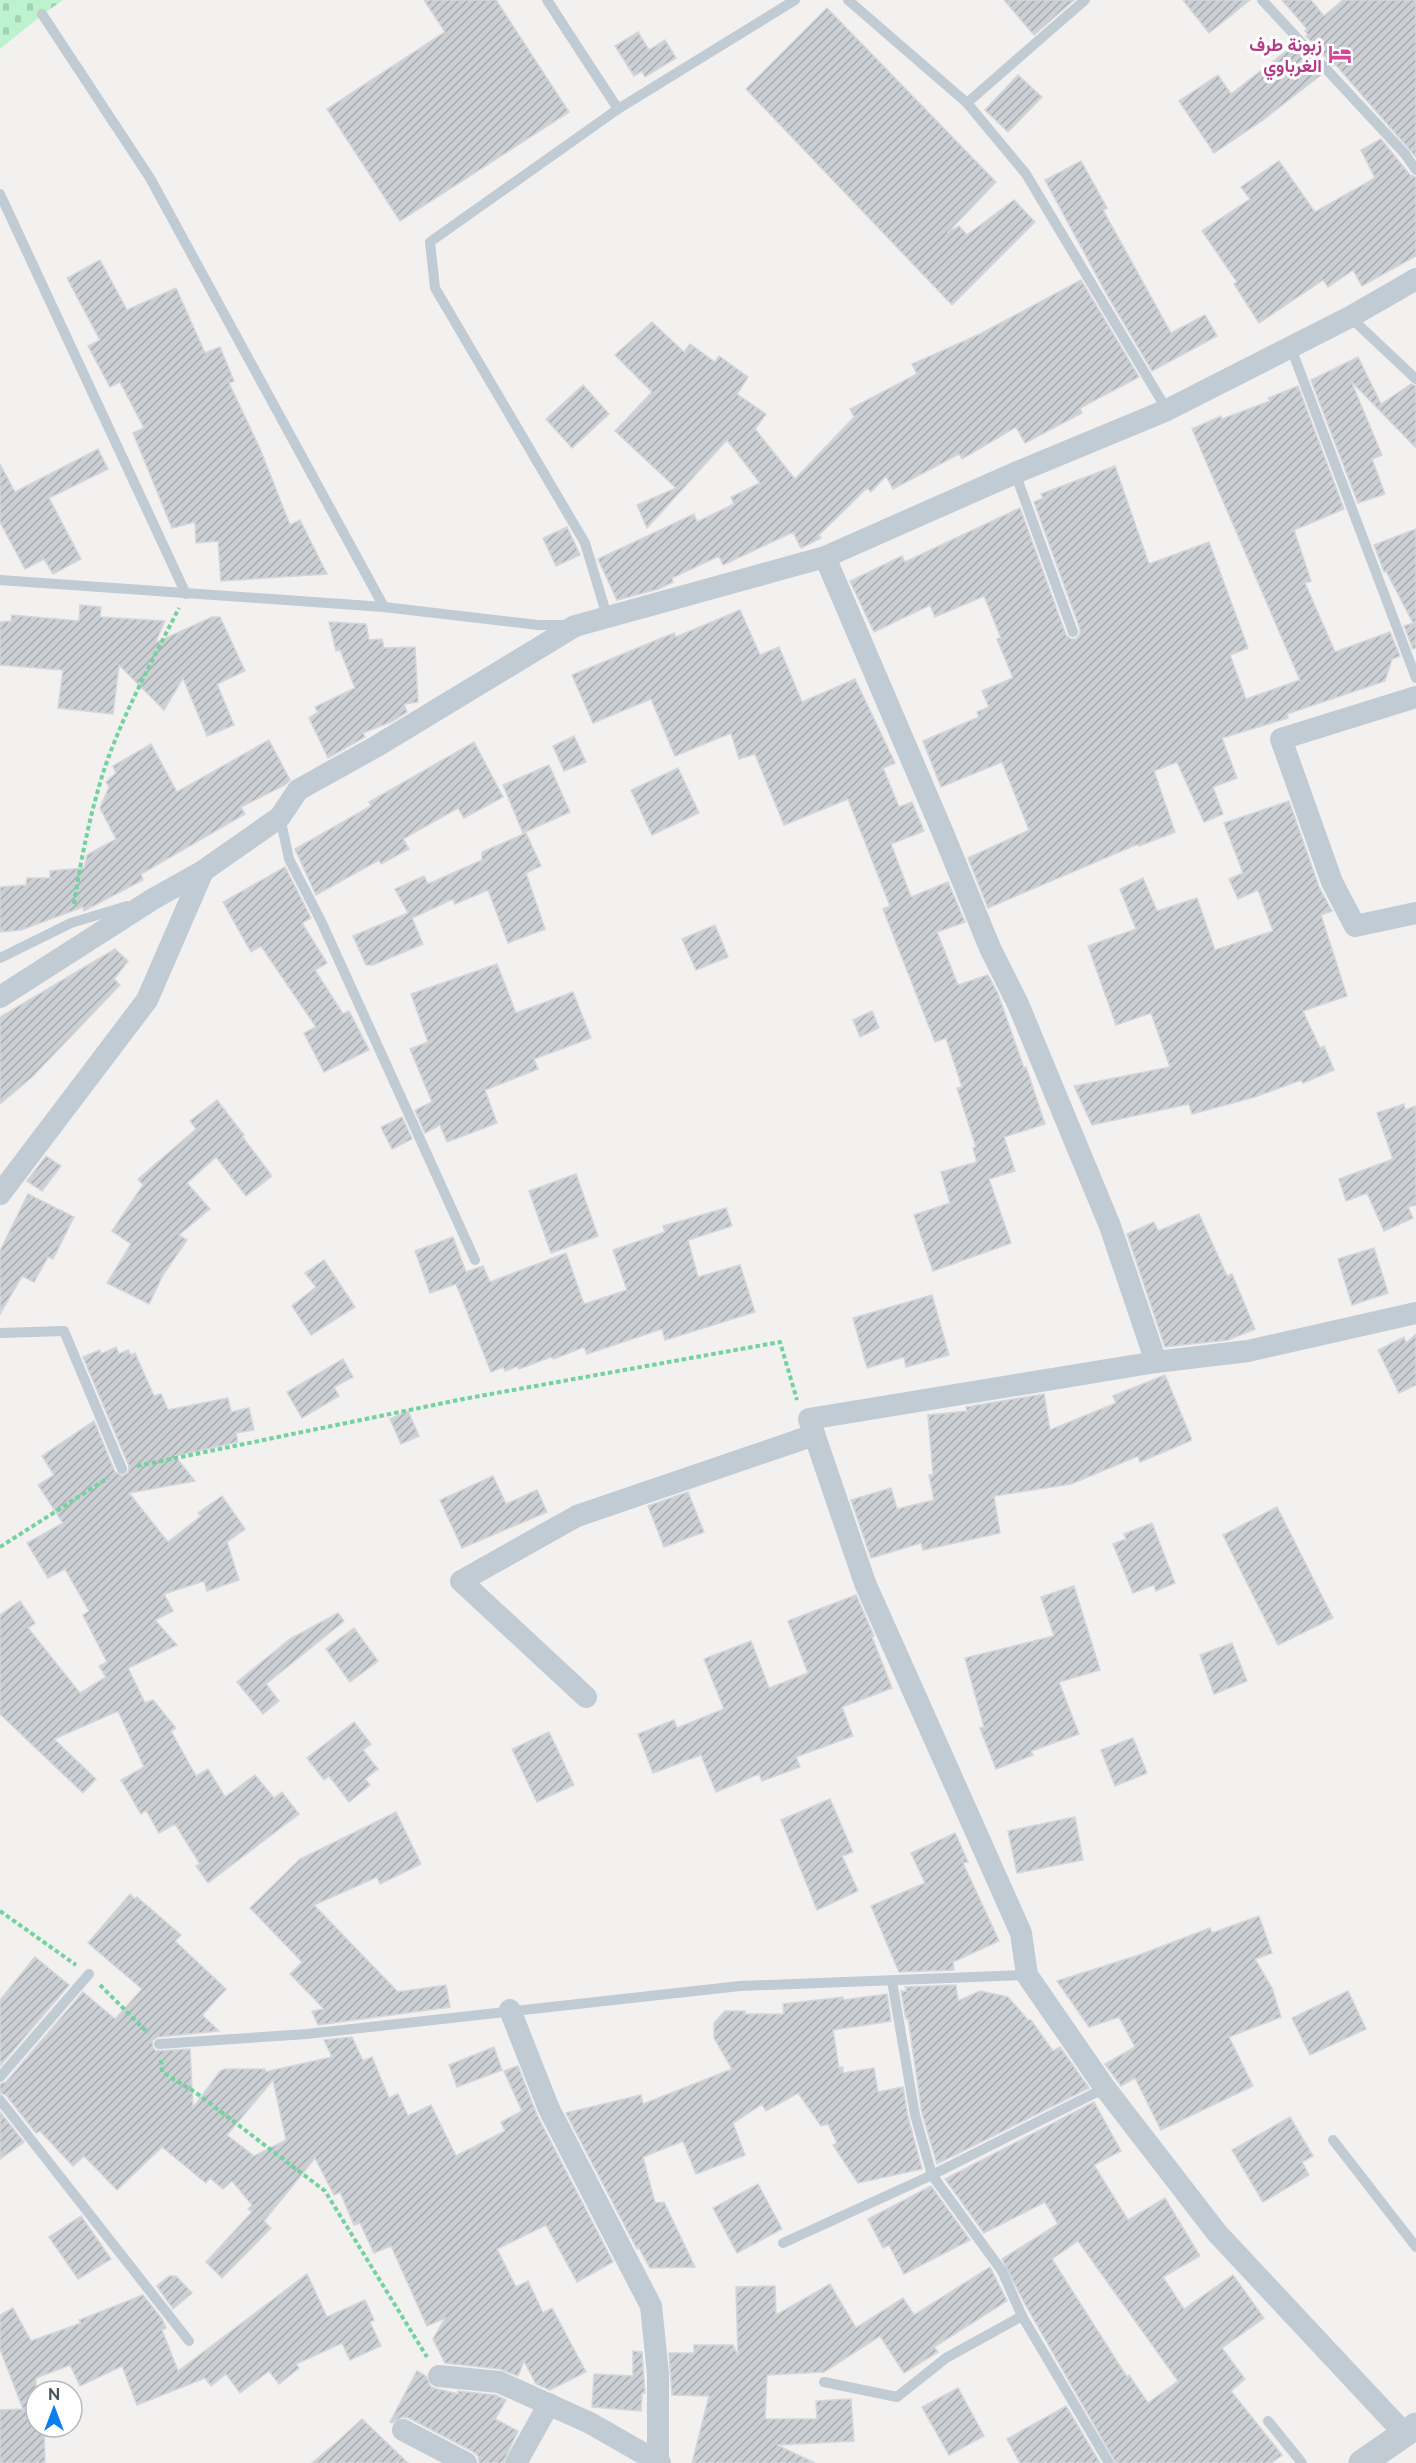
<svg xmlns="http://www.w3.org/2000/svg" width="1416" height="2463" font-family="Raleway,Vazirmatn,sans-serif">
	<defs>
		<pattern id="cemetery-stones" width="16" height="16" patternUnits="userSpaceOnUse" patternTransform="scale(1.5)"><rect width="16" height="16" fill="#bcf3ce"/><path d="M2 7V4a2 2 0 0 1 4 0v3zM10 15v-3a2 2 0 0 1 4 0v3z" fill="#a3d2b3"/></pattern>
		<pattern id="building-hatch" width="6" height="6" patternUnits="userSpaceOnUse" patternTransform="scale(1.5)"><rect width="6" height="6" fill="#ccd0d5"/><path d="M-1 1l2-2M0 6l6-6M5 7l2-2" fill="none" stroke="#a7acb0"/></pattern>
	</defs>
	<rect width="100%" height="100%" fill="#f3f0f0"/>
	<path fill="url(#cemetery-stones)" d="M0 0H63L42 15 0 49Z"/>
	<g fill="url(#building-hatch)" stroke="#d4d6dc" stroke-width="1.5" fill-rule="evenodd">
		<path d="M424 0H496L569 112 400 221 327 109 445 32Z"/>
		<path d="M1004 0H1074L1034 35Z"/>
		<path d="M1183 0H1250L1209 33Z"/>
		<path d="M1282 0H1311L1324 16 1343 0H1416V157L1335 64 1333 66 1306 36 1308 35 1305 31 1307 29Z"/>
		<path d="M827 8 996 182 947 233 959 226 967 235 1014 200 1035 222 952 305 746 89Z"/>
		<path d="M638 32 649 50 665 40 676 58 645 77 642 71 634 76 615 46Z"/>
		<path d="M1294 45 1321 75 1263 120 1214 153 1179 101 1218 75 1231 94Z"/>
		<path d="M1018 75 1042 97 1008 132 985 110Z"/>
		<path d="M1381 139 1410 175 1416 177V256L1362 286 1353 270 1328 287 1323 280 1259 323 1234 284 1237 282 1202 231 1250 199 1241 187 1279 161 1315 212 1375 178 1361 150Z"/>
		<path d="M1081 161 1107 208 1103 210 1171 333 1205 315 1217 336 1152 371 1106 293 1045 180Z"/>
		<path d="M100 260 127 310 176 288 205 353 220 347 234 381 229 383 261 451 290 525 300 520 327 574 221 581 218 541 196 543 195 522 172 528 133 433 144 428 120 382 110 387 88 346 100 340 67 278Z"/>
		<path d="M1081 280 1139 377 1080 408 1082 413 1025 443 1016 427 962 459 959 454 893 489 886 476 871 492 867 488 819 535 821 538 801 548 793 532 723 565 719 556 672 578 673 582 658 589 617 600 598 559 694 514 697 522 734 504 731 497 760 483 727 440 647 528 637 505 676 488 615 431 652 392 615 355 652 322 684 352 690 344 715 362 719 356 748 377 737 394 766 414 755 429 795 479 854 417 850 409 917 374 912 364 980 334Z"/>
		<path d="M1358 357 1381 404 1411 384 1416 386V448L1351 381 1382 455 1372 459 1385 494 1358 503 1311 380Z"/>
		<path d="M583 385 609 414 572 448 546 419Z"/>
		<path d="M1298 386 1344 509 1294 530 1311 581 1305 583 1335 652 1390 632 1400 656 1392 659 1385 681 1287 714 1288 718 1222 738 1237 778 1213 787 1223 814 1204 822 1177 762 1154 771 1175 832 1139 846 1138 844 988 908 968 858 1029 830 1002 762 941 787 923 741 979 717 977 712 989 707 982 691 1013 678 997 639 1001 638 984 596 935 617 930 605 874 632 850 581 902 556 905 562 1020 508 1066 635 1071 639H1076L1080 634V629L1034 502 1043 498 1041 494 1115 466 1149 564 1209 542 1248 648 1230 655 1246 699 1300 680 1192 429 1221 416 1222 419 1270 401 1268 398Z"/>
		<path d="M98 449 108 469 49 498 81 559 53 574 44 559 25 569 0 522V464L15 492Z"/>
		<path d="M567 527 580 555 556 566 543 538Z"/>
		<path d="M1416 529V648L1413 649 1404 626 1413 623 1386 571 1384 572 1374 545Z"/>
		<path d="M80 605 101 607 100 617 165 621 155 643 212 617H220L245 671 217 684 234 725 207 736 183 678 164 710 119 665 113 714 58 708 63 670 0 665V622L11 621 12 615 79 621Z"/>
		<path d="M740 610 760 655 779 647 802 702 855 679 895 763 883 768 899 807 912 802 924 831 891 844 911 897 948 882 965 922 937 932 958 985 988 975 998 994 1024 1068 1026 1067 1045 1124 1004 1137 1015 1171 989 1179 1011 1243 933 1271 914 1215 950 1203 941 1172 977 1162 973 1148 976 1147 957 1088 962 1087 946 1038 935 1042 883 909 890 906 848 799 784 825 755 754 739 759 731 733 675 756 651 699 593 723 572 675 674 633 676 637Z"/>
		<path d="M329 622 366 624 369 640 382 639 384 648 415 647 418 702 404 704 407 712 393 721 363 733 365 737 328 758 309 718 318 712 315 707 355 688 340 650 336 651Z"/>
		<path d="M574 736 586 762 564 771 553 746Z"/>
		<path d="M269 740 290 780 285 785 241 807 245 814 141 874 143 880 84 911 83 907 21 930 0 932V887L26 885 27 878H50V871L84 868 87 855 116 839 100 808 109 787 106 782 116 773 113 766 151 744 177 792Z"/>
		<path d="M474 742 503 797 464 818 458 808 403 839 409 849 381 864 379 860 316 895 295 849 371 806 369 802Z"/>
		<path d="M549 765 570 812 523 833 503 785Z"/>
		<path d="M678 768 699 813 652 835 631 790Z"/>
		<path d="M1289 801 1319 887 1332 911 1321 915 1347 996 1303 1011 1320 1048 1324 1046 1334 1070 1303 1083 1301 1080 1255 1097 1192 1114 1189 1104 1092 1125 1074 1086 1170 1067 1151 1013 1116 1025 1088 946 1136 929 1120 889 1143 878 1157 911 1197 898 1215 950 1273 931 1258 890 1238 899 1229 879 1243 873 1224 823Z"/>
		<path d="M526 833 541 866 526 873 545 929 508 943 488 890 455 904 453 899 412 918 423 944 373 965H366L353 936 408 913 395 889 424 876 428 884 482 860V852Z"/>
		<path d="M285 867 311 918 302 923 327 963 315 970 343 1014 349 1011 369 1050 324 1072 304 1033 316 1027 261 946 251 952 223 902Z"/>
		<path d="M715 925 728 957 696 970 682 939Z"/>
		<path d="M115 949 128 961 114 979 120 985 32 1077 0 1104V1017Z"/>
		<path d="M497 964 516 1013 573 992 591 1038 534 1059 538 1069 485 1090 497 1123 447 1142 440 1125 425 1133 415 1110 432 1102 410 1049 428 1042 411 994Z"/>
		<path d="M872 1011 879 1028 860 1037 853 1020Z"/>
		<path d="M217 1100 244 1135 242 1136 272 1176 246 1196 216 1157 187 1183 210 1209 179 1235 187 1240 163 1275 149 1304 107 1283 131 1244 112 1231 143 1185 138 1179 196 1129 190 1121Z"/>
		<path d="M1404 1104 1405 1110 1416 1106V1205L1408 1207 1413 1218 1384 1231 1367 1193 1346 1201 1339 1179 1393 1159 1377 1113Z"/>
		<path d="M402 1117 412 1139 392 1149 381 1127Z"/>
		<path d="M46 1156 61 1166 42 1191 27 1181Z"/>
		<path d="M576 1174 598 1236 551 1253 529 1191Z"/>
		<path d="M28 1194 74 1217 53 1259 48 1257 34 1282 22 1276 0 1314V1251Z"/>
		<path d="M726 1208 732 1226 688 1240 698 1277 740 1265 755 1312 665 1340 662 1329 587 1354 584 1347 554 1359 551 1357 519 1369 518 1366 505 1371 503 1367 491 1372 456 1284 430 1293 415 1251 453 1237 466 1272 483 1266 490 1282 566 1253 584 1304 627 1290 613 1250 665 1232 663 1226Z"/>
		<path d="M1199 1214 1227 1276 1232 1274 1255 1329 1228 1340 1165 1347 1127 1234 1154 1222 1158 1231Z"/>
		<path d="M1374 1248 1388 1293 1352 1305 1338 1259Z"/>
		<path d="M324 1260 355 1307 311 1335 292 1306 316 1287 305 1273Z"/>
		<path d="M932 1295 949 1355 906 1367 904 1357 867 1368 853 1318Z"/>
		<path d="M1416 1334V1385L1399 1393 1378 1350 1404 1337 1406 1343Z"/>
		<path d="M116 1347 119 1354 128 1350 131 1355 135 1353 154 1396 161 1394 168 1410 228 1398 231 1412 249 1408 254 1430 236 1433 238 1442 175 1456 195 1481 129 1493 168 1542 201 1516 198 1513 222 1496 245 1529 227 1542 239 1580 207 1591 204 1581 164 1594 173 1611 155 1620 177 1645 128 1668 145 1703 153 1700 176 1728 171 1731 196 1776 208 1769 225 1797 255 1775 274 1798 282 1792 299 1814 208 1883 196 1866 200 1864 175 1824 159 1833 146 1810 141 1814 121 1780 144 1767 118 1711 54 1739 96 1779 83 1793 0 1714V1615L20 1601 35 1623 28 1628 80 1693 106 1677 99 1666 107 1662 83 1615 89 1611 65 1569 48 1578 27 1543 63 1523 38 1485 54 1475 42 1456 94 1421 115 1472 122 1476 128 1473 129 1466 83 1357 100 1350 101 1354Z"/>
		<path d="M343 1359 353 1377 334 1387 339 1396 302 1418 287 1392Z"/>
		<path d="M1165 1375 1192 1440 1140 1462 1138 1456 1071 1484 994 1496 1000 1533 923 1550 921 1543 871 1558 851 1500 891 1488 897 1509 934 1500 929 1475H933L928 1415 967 1411 966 1407 1044 1394 1050 1430 1116 1403 1113 1396Z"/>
		<path d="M408 1411 419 1436 401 1444 390 1419Z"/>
		<path d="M493 1476 506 1504 537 1490 547 1512 462 1548 440 1500Z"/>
		<path d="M688 1492 704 1532 664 1547 648 1506Z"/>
		<path d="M1277 1507 1333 1618 1278 1645 1223 1535Z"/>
		<path d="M1152 1523 1175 1583 1156 1591 1154 1585 1133 1593 1113 1544 1126 1539 1124 1534Z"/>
		<path d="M1074 1586 1100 1670 1059 1682 1079 1734 1031 1751 1033 1755 996 1769 980 1728 984 1727 965 1658 1054 1636 1041 1597Z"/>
		<path d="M856 1595 874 1636 872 1637 892 1688 842 1707 853 1736 796 1757 800 1767 762 1781 759 1774 716 1792 701 1755 653 1773 638 1734 674 1720 677 1728 724 1709 704 1659 751 1641 769 1688 808 1673 788 1621Z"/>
		<path d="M338 1613 344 1621 266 1684 279 1701 263 1714 237 1682 290 1639Z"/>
		<path d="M354 1628 378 1661 350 1682 326 1649Z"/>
		<path d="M1232 1643 1247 1681 1214 1694 1200 1655Z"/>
		<path d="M354 1722 371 1744 363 1750 378 1769 365 1779 370 1785 349 1802 329 1776 324 1780 307 1758Z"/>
		<path d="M549 1732 574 1785 537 1802 512 1749Z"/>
		<path d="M1133 1738 1147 1773 1115 1786 1101 1750Z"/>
		<path d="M830 1799 853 1852 842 1856 858 1891 817 1910 781 1820Z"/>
		<path d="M396 1812 421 1864 380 1884 377 1877 314 1905 398 1992 446 1985 450 2007 318 2025 312 2011 324 2009 290 1974 302 1962 250 1908 300 1859Z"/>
		<path d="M1075 1817 1083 1860 1017 1873 1008 1831Z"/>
		<path d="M955 1833 968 1862 963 1863 999 1941 953 1962 954 1970 899 1972 871 1906 925 1883 911 1853Z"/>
		<path d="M130 1894 135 1899 137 1897 181 1935 175 1941 226 1989 202 2015 219 2031 158 2037 152 2041 153 2048 156 2051 190 2049 193 2108 220 2071 225 2069H265V2072L332 2057 324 2040 352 2037 363 2061 372 2057 389 2098 398 2094 408 2116 431 2105 456 2156 505 2131 501 2122 522 2111 504 2071 518 2066 537 2115 613 2262 577 2282 546 2225 497 2249 516 2287 528 2281 543 2313 552 2308 586 2372 550 2390 536 2384 524 2361 518 2376 500 2369 445 2363 433 2339 445 2318 427 2326 391 2246 374 2253 360 2223 354 2225 340 2192 334 2195 315 2158 264 2221 271 2228 222 2278 206 2262 252 2212 248 2209 252 2205 232 2181 223 2189 210 2178 206 2183 162 2147 117 2190 84 2156 73 2166 40 2131 36 2133 6 2095 0 2093V2084L6 2082 83 1992 115 2019 142 1989 88 1943ZM273 2080 286 2140 254 2156 227 2135Z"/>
		<path d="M1259 1916 1272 1953 1255 1959 1272 1988 1281 2017 1229 2037 1253 2086 1161 2130 1135 2078 1121 2086 1105 2064 1135 2047 1119 2017 1089 2027 1057 1981 1139 1955 1210 1928 1212 1933Z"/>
		<path d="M35 1957 69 1985 0 2066V2000Z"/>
		<path d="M956 1985 958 2001 980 1991 1008 1997 1028 2020H1031L1053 2051 1060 2047 1089 2088 937 2164 922 2113 908 2018 906 2019 901 1991H907L905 1987Z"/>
		<path d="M1348 1991 1366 2029 1310 2055 1292 2018Z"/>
		<path d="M887 1994 891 2021 833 2030 839 2068 843 2067V2073L874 2068 878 2092 903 2087 908 2117 922 2169 858 2183 833 2145 837 2143 828 2124 821 2126 798 2093 766 2111 762 2104 733 2123 745 2155 696 2174 683 2141 643 2157 655 2203 664 2202 695 2267 650 2268 639 2248 637 2249 566 2113 641 2095 643 2104 732 2069 714 2038V2023L725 2011H745V2014H784L783 2004 843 1997V2000Z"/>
		<path d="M494 2047 502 2070 457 2087 449 2065Z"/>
		<path d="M1094 2102 1121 2151 1094 2165 1128 2220 1165 2198 1200 2256 1163 2277 1184 2309 1233 2275 1264 2318 1222 2348 1245 2379 1231 2391 1282 2455 1271 2463H1116L1025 2304 1002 2259 1058 2224 1045 2202 984 2233 945 2179ZM1078 2241 1178 2381 1148 2403 1129 2375 1127 2377 1052 2259Z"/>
		<path d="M0 2112 24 2142 0 2159Z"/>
		<path d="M1290 2117 1313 2156 1302 2162 1309 2175 1263 2202 1232 2150Z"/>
		<path d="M758 2184 782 2229 737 2253 713 2208Z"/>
		<path d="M931 2186 970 2240 904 2274 889 2245 883 2248 868 2219Z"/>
		<path d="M81 2216 111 2259 78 2279 49 2237Z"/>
		<path d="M990 2267 1007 2301 934 2347 938 2352 904 2373 880 2336 824 2372 767 2375 765 2419H817L816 2401 851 2399 854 2441 777 2445 815 2463H692L709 2396 672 2395 669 2353H694V2345H733L738 2356 736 2287 775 2286 776 2315 830 2284 856 2328 903 2298 914 2315Z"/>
		<path d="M307 2274 327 2317 365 2300 374 2320 370 2322 381 2346 350 2360 342 2343 296 2364 299 2368 279 2384 269 2371 240 2393 226 2374 211 2386 205 2378 137 2405 122 2366 80 2386 70 2365 36 2378V2427H44L45 2463H0V2410L23 2409 0 2349V2315L13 2308 31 2341 81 2323 79 2320 143 2295 162 2319 166 2328 162 2330 178 2371Z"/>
		<path d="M169 2276H176L192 2293 173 2309 157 2286Z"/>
		<path d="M633 2351 642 2352 645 2393H642L641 2411 592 2407 594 2374 633 2376Z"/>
		<path d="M417 2371 426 2376 431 2387 437 2389 459 2394 458 2391 495 2395 506 2400 495 2419 518 2431 503 2463H479L478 2456 472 2451 409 2418 402 2417 392 2423 390 2422Z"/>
		<path d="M958 2388 984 2436 949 2455 922 2407Z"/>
		<path d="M1066 2406 1100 2463H1020L1007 2439Z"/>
		<path d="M362 2419 408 2463H312L337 2442Z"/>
	</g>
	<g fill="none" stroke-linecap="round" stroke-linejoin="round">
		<g stroke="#71d39d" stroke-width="4" stroke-dasharray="4.5 3" stroke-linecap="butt">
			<path d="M74 904C81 859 90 814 104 770 123 714 152 661 179 608"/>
			<path d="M137 1466 463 1399 780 1342 797 1400"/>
			<path d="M0 1547 108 1478"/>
			<path d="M0 1911 76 1965"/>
			<path d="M100 1985 148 2033"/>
			<path d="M161 2060 162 2072 195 2092 325 2191 427 2357"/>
		</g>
		<g stroke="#c0cbd3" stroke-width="10">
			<path d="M547 0 618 109"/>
			<path d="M848 0 967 103 1026 174 1167 410"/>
			<path d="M1262 0 1405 154 1416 170"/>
			<path d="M42 14 150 178 384 607"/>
			<path d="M967 103 1085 0"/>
			<path d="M0 194 186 594"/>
			<path d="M1350 317 1416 379"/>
			<path d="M1291 348 1416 678"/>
			<path d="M1015 473 1073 632"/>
			<path d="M0 580 384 607 538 625H568"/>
			<path d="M607 616 585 543 435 288 430 242 618 109 795 0"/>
			<path d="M280 817 289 859 321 921 475 1260"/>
			<path d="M0 958 71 923 127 906"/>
			<path d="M0 1333 64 1331 122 1469"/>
			<path d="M892 1981 915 2115 932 2175 1002 2271 1022 2316 1109 2463"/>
			<path d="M159 2044 307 2034 740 1986 1027 1975"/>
			<path d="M0 2077 89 1974"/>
			<path d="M0 2100 189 2341"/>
			<path d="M1333 2140 1416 2247"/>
			<path d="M783 2243 932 2175 1105 2088"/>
			<path d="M824 2382 897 2397 946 2358 1022 2316"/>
			<path d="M1268 2421 1302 2463"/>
		</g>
		<g stroke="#c0cbd3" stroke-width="22">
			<path d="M825 557 943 833 990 948 1018 1004 1110 1226 1156 1362"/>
			<path d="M1416 697 1281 739 1332 882 1355 926 1416 913"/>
			<path d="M0 997 153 899 203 871 280 817 298 790 377 746 575 626 825 557 1015 473 1167 410 1350 317 1416 279"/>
			<path d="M0 1194 147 1000 203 871"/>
			<path d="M586 1697 461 1581 577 1516 814 1435"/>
			<path d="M510 2010 549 2109 651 2306 658 2374V2462"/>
			<path d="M439 2376 499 2382 590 2423 660 2463"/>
			<path d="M403 2430 466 2463"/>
			<path d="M1404 2433 1217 2233 1105 2088 1027 1975 1021 1933 865 1583 809 1419 1156 1362 1248 1351 1416 1313"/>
			<path d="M516 2463 549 2404"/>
		</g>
		<path stroke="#c0cbd3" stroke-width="27" d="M1362 2463 1416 2426"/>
	</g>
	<defs>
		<g id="hotel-bare" transform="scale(1.8)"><path d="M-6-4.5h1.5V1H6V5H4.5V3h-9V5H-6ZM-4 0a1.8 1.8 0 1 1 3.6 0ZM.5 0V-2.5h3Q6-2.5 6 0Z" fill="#d1479c" stroke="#fff" stroke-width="2.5" paint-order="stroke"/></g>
	</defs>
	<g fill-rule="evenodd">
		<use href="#hotel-bare" x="1340" y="54"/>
	</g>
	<g text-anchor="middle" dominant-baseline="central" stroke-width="6" stroke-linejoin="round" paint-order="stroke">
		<g font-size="18" font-weight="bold" fill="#b23c85" stroke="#fff" text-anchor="end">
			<text x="1322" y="44">زبونة طرف<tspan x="1322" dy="21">الغرباوي</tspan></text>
		</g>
	</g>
	<g transform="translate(54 2409)"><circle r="28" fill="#ffffff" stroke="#b5bbbf" stroke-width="1.5"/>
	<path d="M0-4.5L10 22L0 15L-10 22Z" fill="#0c7ef0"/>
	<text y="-9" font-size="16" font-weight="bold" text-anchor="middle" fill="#46555f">N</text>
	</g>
</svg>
